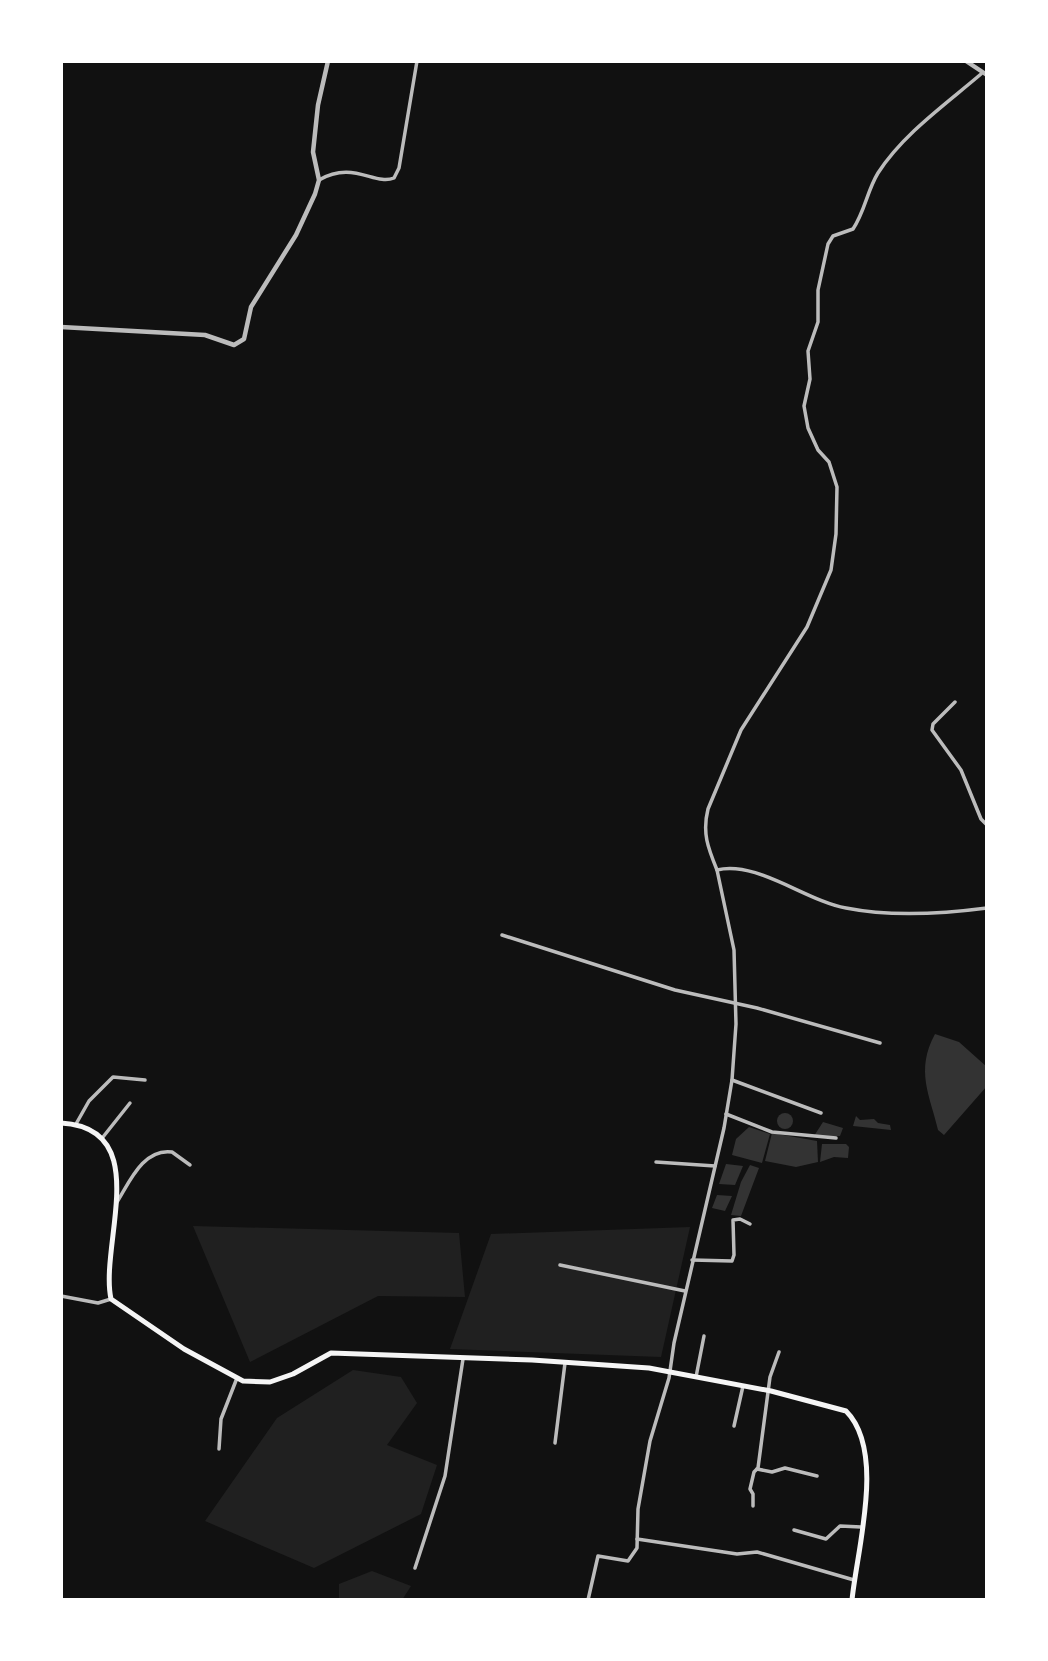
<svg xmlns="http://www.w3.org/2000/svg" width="1048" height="1661" font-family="Figtree,sans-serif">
	<rect width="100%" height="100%" fill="#111"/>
	<g fill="#202020">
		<path d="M193 1226 459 1233 465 1297 378 1296 250 1362Z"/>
		<path d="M690 1227 661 1357 450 1349 491 1234Z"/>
		<path d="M353 1370 401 1377 417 1403 387 1445 437 1465 421 1514 314 1568 205 1521 277 1418Z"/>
		<path d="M372 1571 411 1586 402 1600H339V1584Z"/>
	</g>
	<g fill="#333">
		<path d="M935 1034 959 1042 987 1067V1086L944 1135 938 1130C930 1095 915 1071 935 1034Z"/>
		<circle cx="785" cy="1121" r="8"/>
		<path d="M856 1116 860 1120 874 1119 878 1123 890 1125 891 1130 853 1126Z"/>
		<path d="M823 1122 843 1128 840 1136H814Z"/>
		<path d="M749 1127 770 1134 762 1163 732 1155 736 1139Z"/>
		<path d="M772 1133 817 1141 818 1162 796 1167 765 1161Z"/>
		<path d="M822 1144H846L849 1147 848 1158 834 1157 820 1162Z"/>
		<path d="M726 1164 743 1166 735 1185 719 1184Z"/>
		<path d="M750 1165 759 1168 741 1216 731 1215 741 1182Z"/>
		<path d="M717 1195 732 1196 725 1211 712 1208Z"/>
	</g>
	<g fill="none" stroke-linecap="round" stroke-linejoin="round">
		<g stroke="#bcbcbc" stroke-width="3.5">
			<path d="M319 180C353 160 375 186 394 178L399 168 417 61"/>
			<path d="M955 702 933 724 932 730 961 770 981 819 987 825"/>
			<path d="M717 870C708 848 702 833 708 809L741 730 807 627 831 570 836 534 837 487 829 462 818 450 808 428 804 406 810 379 808 351 818 322V290L828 244 833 236 853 229C865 211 867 191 878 173 903 134 946 104 981 74"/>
			<path d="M502 935 675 990 757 1008 880 1043"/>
			<path d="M732 1080 821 1113"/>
			<path d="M726 1114 772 1132 836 1138"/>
			<path d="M76 1124 89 1101 113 1077 145 1080"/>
			<path d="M103 1137 130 1103"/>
			<path d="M656 1162 715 1166"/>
			<path d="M117 1202C129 1183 143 1148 172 1152L190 1165"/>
			<path d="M692 1260 732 1261 734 1255 733 1220 740 1219 750 1224"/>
			<path d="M560 1265 685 1291"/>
			<path d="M61 1296 98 1303 111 1299"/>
			<path d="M696 1377 704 1336"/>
			<path d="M734 1426 743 1386"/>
			<path d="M555 1443 565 1363"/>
			<path d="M219 1449 221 1419 237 1378"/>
			<path d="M757 1469 772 1472 785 1468 817 1476"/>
			<path d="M753 1506V1494L750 1489 754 1472 758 1468 770 1377 779 1352"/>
			<path d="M794 1530 826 1539 840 1526 861 1527"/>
			<path d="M637 1539 737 1554 757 1552 854 1580"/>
			<path d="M415 1568 445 1476 463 1359"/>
			<path d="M588 1600 598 1556 628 1561 637 1548 638 1509 650 1441 669 1378 674 1343 724 1128 732 1080 736 1024 734 950 717 870C756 860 806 901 846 908 891 917 941 914 987 908"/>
		</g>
		<g stroke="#bcbcbc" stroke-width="4.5">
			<path d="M966 61 987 75"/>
			<path d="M61 327 205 335 234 345 244 339 251 307 296 235 315 194 319 180 313 152 318 105 328 61"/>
		</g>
		<path stroke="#f5f5f5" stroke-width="5" d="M61 1123C155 1128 99 1244 111 1299L184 1349 243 1381 270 1382 293 1374 331 1353 532 1360 649 1368 771 1391 846 1411C886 1451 857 1549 852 1600"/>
	</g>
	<rect width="1048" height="1661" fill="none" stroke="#ffffff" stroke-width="126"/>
</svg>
